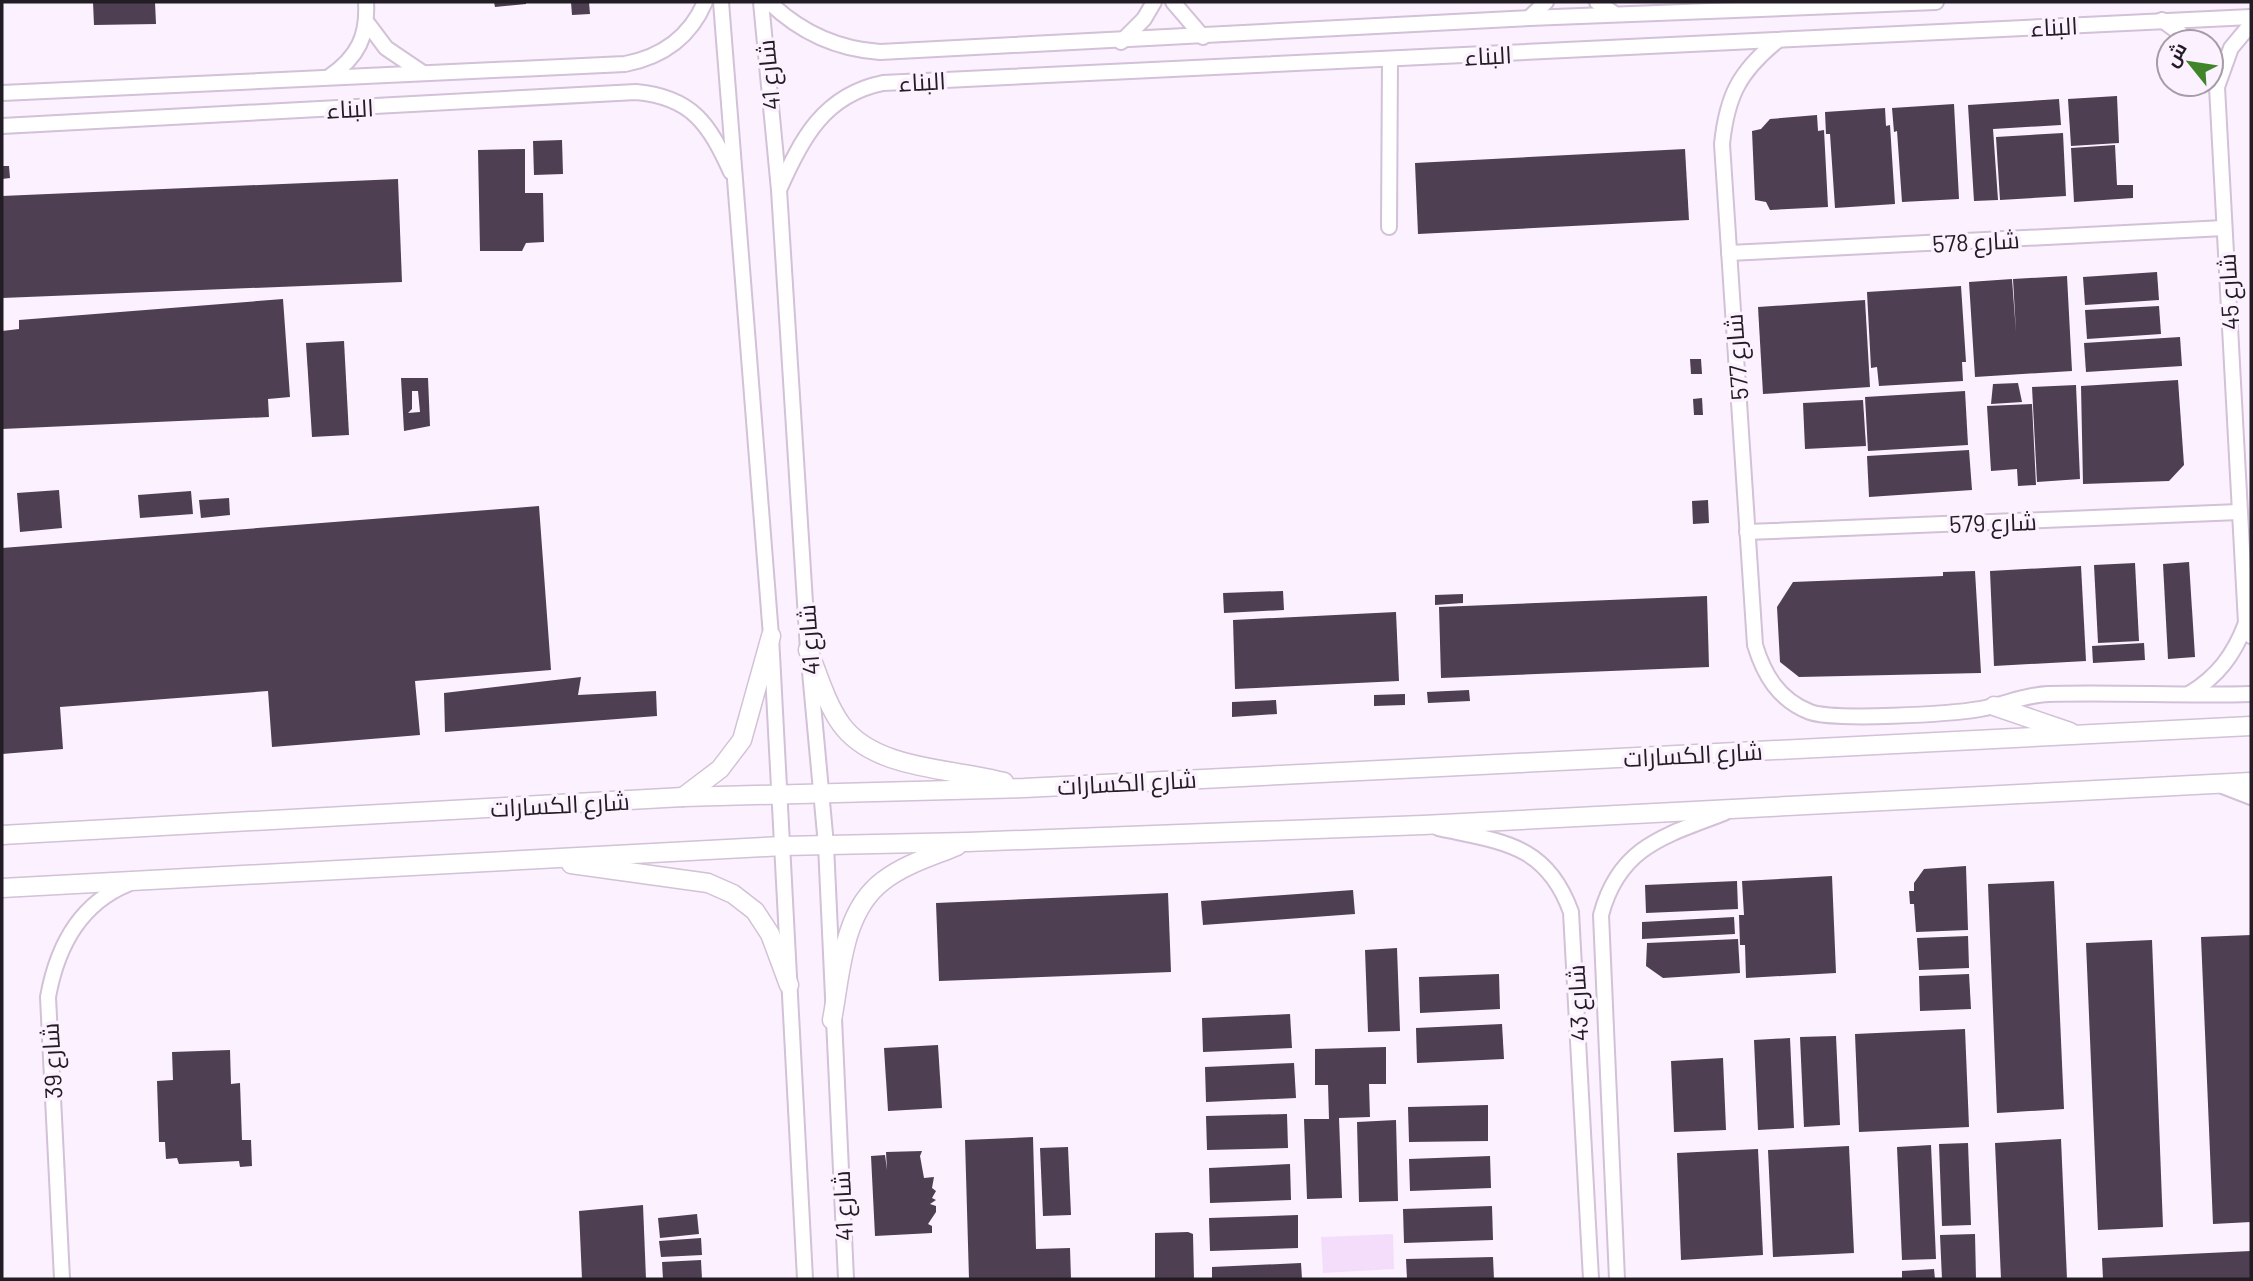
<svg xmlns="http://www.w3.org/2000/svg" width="2253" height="1281" font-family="Barlow,Cairo,sans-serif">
	<rect width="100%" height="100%" fill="#fcf1fe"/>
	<path fill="#f4ddfb" d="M1393 1234 1394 1269 1323 1273 1321 1237Z"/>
	<g fill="#4e3f52" fill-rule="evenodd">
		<path d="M93 2H155L156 24 94 25Z"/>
		<path d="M494 2H526V4L495 7Z"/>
		<path d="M571 2H589L590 14 572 15Z"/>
		<path d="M2117 96 2119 143 2071 146 2068 99Z"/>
		<path d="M2059 99 2061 125 1993 129 1998 200 1974 201 1968 105Z"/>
		<path d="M1954 104 1959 199 1902 202 1897 131 1894 132 1892 108Z"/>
		<path d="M1885 108 1886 126 1890 125 1895 204 1835 208 1830 134H1826L1825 112Z"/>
		<path d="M1817 115 1818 131 1824 130 1828 207 1770 210 1766 202 1755 200 1752 131 1761 129 1770 119Z"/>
		<path d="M2063 133 2066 196 2000 200 1996 137Z"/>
		<path d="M562 140 563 174 534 175 533 141Z"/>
		<path d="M2115 145 2117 185H2133V198L2074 202 2071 148Z"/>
		<path d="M525 149V193H543L544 242 526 243 522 251H480L478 150Z"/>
		<path d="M1685 149 1689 220 1418 234 1415 163Z"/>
		<path d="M2 166H9L10 178 2 179Z"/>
		<path d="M398 179 402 282 2 298V196Z"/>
		<path d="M2157 272 2159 300 2085 305 2083 277Z"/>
		<path d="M2067 276 2072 371 1975 377 1969 282 2012 279 2016 332 2013 279Z"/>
		<path d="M1961 286 1966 362H1962L1963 381 1879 386 1877 367 1871 368 1867 292Z"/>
		<path d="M283 299 290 397 268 399 269 417 2 429V331L19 329V320Z"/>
		<path d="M1865 300 1870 387 1763 394 1758 307Z"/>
		<path d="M2159 306 2161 334 2087 339 2085 310Z"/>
		<path d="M2180 337 2182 366 2086 372 2084 343Z"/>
		<path d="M344 341 349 435 312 437 306 343Z"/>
		<path d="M1690 359H1701L1702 374H1691Z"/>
		<path d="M401 378H428L430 426 404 431ZM412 391H418L420 412 408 413 412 409Z"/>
		<path d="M2178 380 2184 465 2169 481 2083 484 2081 386Z"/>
		<path d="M2018 383 2022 402 1991 404 1993 384Z"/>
		<path d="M2076 385 2080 479 2037 482 2032 387Z"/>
		<path d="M1965 391 1968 445 1868 451 1865 397Z"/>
		<path d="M1702 398 1703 415H1694L1693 399Z"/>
		<path d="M1863 400 1866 446 1805 449 1803 403Z"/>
		<path d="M2032 404 2036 485 2018 486 2017 469 1991 471 1987 406Z"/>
		<path d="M1969 450 1972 490 1869 497 1867 456Z"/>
		<path d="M59 490 62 528 20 532 17 493Z"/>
		<path d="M191 491 193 514 140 518 138 495Z"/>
		<path d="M229 498 230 515 201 518 199 500Z"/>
		<path d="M1708 500 1709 523 1693 524 1692 501Z"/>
		<path d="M539 506 551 670 415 681 420 735 272 747 268 691 60 707 63 749 2 754V548Z"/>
		<path d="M2189 562 2195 657 2168 659 2163 564Z"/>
		<path d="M2135 563 2139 641 2098 643 2094 565Z"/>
		<path d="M2081 566 2086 661 1994 666 1990 571Z"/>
		<path d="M1975 571 1981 673 1799 677 1780 662 1777 607 1793 582 1943 576V572Z"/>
		<path d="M1283 591 1284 610 1224 613 1223 593Z"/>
		<path d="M1463 594V603L1435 605V595Z"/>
		<path d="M1707 596 1709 667 1441 678 1439 607Z"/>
		<path d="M1396 612 1399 681 1235 689 1233 620Z"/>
		<path d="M2144 643 2145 660 2093 663 2092 646Z"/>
		<path d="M581 677 578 695 656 691 657 716 445 732 444 693Z"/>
		<path d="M1469 690 1470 701 1428 703 1427 692Z"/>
		<path d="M1405 694V705L1374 706V695Z"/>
		<path d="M1276 700 1277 714 1232 717V702Z"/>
		<path d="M1966 866 1968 930 1916 932 1914 904H1910L1909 891H1914V883L1924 869Z"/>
		<path d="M1832 876 1836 973 1746 978 1745 945H1740L1739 915H1744L1742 881Z"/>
		<path d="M1737 881 1738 909 1646 913 1645 885Z"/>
		<path d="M2054 881 2064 1109 1997 1113 1988 884Z"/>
		<path d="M1353 890 1355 914 1203 925 1201 901Z"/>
		<path d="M1168 893 1171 972 939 981 936 903Z"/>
		<path d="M1734 917 1735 934 1642 939V922Z"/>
		<path d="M2251 935V1222L2213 1224 2201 937Z"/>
		<path d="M1968 936 1969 968 1919 970 1917 938Z"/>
		<path d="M1738 939 1740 973 1663 978 1646 966 1647 943Z"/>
		<path d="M2152 940 2163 1227 2098 1230 2086 943Z"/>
		<path d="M1397 948 1400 1031 1368 1032 1365 950Z"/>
		<path d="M1499 974 1500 1009 1420 1013 1419 977Z"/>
		<path d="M1969 974 1971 1009 1920 1011 1919 976Z"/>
		<path d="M1290 1014 1292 1048 1203 1052 1202 1018Z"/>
		<path d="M1502 1024 1504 1059 1417 1063 1416 1028Z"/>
		<path d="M1965 1029 1969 1127 1859 1132 1855 1034Z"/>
		<path d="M1836 1036 1840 1125 1804 1127 1800 1037Z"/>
		<path d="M1790 1038 1794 1128 1758 1130 1754 1040Z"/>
		<path d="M938 1045 942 1108 888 1111 884 1048Z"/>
		<path d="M1386 1047V1084H1369L1370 1117 1339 1118 1342 1198 1307 1199 1304 1119H1329L1328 1085H1315V1049Z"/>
		<path d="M230 1050 231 1084 240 1083 242 1140H251L252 1166 240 1167 239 1161 179 1164 177 1158 166 1159 165 1142H159L157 1081 173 1080 172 1052Z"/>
		<path d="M1723 1058 1726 1130 1674 1132 1671 1061Z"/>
		<path d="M1294 1063 1296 1098 1206 1102 1205 1067Z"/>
		<path d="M1488 1105V1141L1409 1142 1408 1107Z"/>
		<path d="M1287 1114 1288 1148 1207 1150 1206 1116Z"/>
		<path d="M1396 1120 1398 1201 1359 1202 1357 1122Z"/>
		<path d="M1033 1137 1036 1249 1070 1248 1071 1279H969L965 1140Z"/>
		<path d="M2061 1139 2067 1279H2001L1995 1143Z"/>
		<path d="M1968 1143 1971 1225 1942 1226 1939 1144Z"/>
		<path d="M1931 1145 1936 1259 1902 1260 1897 1147Z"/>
		<path d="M1849 1146 1854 1253 1773 1257 1768 1150Z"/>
		<path d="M1068 1147 1071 1215 1043 1216 1040 1148Z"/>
		<path d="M1758 1149 1763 1255 1681 1260 1677 1153Z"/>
		<path d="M922 1151 920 1156 924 1178 934 1177 932 1188 936 1191 932 1198 936 1200 930 1204 936 1206V1212L928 1224 932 1226V1233L875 1236 871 1156 885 1155 887 1170 886 1152Z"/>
		<path d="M1490 1156 1491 1188 1410 1191 1409 1159Z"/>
		<path d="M1290 1164 1291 1200 1210 1203 1209 1168Z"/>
		<path d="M643 1205 646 1279H582L579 1211Z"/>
		<path d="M1492 1206 1493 1240 1404 1243 1403 1209Z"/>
		<path d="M697 1214 699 1234 660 1238 658 1218Z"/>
		<path d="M1298 1215V1248L1210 1251 1209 1218Z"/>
		<path d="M1188 1232 1193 1234 1194 1279H1155V1233Z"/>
		<path d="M1975 1234 1976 1279H1942L1940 1235Z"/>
		<path d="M701 1238 702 1255 661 1257 659 1241Z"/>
		<path d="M2251 1251V1279H2103L2102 1258Z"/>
		<path d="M1493 1257 1494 1279H1407L1406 1259Z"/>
		<path d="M701 1260 702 1279H663L662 1262Z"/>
		<path d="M1301 1263 1302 1279H1212V1267Z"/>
		<path d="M1934 1269 1935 1279H1902V1271Z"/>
	</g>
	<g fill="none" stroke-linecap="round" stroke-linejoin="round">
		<g stroke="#d2c1d7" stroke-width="18">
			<g id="minor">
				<path d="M721 2 771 636 805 1279"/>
				<path d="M761 2 779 190 808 650 826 845 846 1279"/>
				<path d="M769 2C800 32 836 49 880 52L1529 18 1936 2"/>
				<path d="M1173 2 1203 37"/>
				<path d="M1597 2 1615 14"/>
				<path d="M1529 18 1546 2"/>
				<path d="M2162 20 2192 42"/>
				<path d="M368 24 386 48 423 73"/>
				<path d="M2251 24 2231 48 2217 87 2246 623 2251 636"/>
				<path d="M1777 41C1739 72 1727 96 1722 144L1755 645C1764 675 1779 700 1810 712 1835 721 1951 714 1980 709 2004 705 2024 695 2048 694 2116 692 2184 696 2251 694"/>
				<path d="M1121 42 1144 19 1154 2"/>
				<path d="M329 77C358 57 368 36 366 2"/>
				<path d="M2 93 625 64C662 57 690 37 705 2"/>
				<path d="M2 126 636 92C692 97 709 124 731 172"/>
				<path d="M779 190C801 139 824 95 883 83L2251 17"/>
				<path d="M1389 227 1390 59"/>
				<path d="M1729 253 2224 228"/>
				<path d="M1747 532 2239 512"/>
				<path d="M2189 694C2218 676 2234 655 2246 623"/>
				<path d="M2220 785 2251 797"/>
				<path d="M1438 828C1501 842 1546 843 1571 912L1591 1279"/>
				<path d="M62 1279 48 997C57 947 79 904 128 884"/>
				<path d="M1617 1279 1601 915C1619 847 1664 836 1724 813"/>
			</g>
		</g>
		<g stroke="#d2c1d7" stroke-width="21">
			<g id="tertiary">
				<path d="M808 650C818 674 826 703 841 724 874 770 951 768 1004 782"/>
				<path d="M1994 706 2070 732"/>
				<path d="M683 797 720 769 742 740 771 636"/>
				<path d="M2 835 683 797 1024 788 2251 726"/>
				<path d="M571 864 708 883 733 894 755 911 770 934 789 985"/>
				<path d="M2 888 783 846 967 842 1423 825 2251 782"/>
				<path d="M832 1020C841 973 842 912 883 881 905 864 933 856 957 846"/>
			</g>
		</g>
		<use href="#minor" stroke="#fff" stroke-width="14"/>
		<use href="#tertiary" stroke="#fff" stroke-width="18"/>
	</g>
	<g text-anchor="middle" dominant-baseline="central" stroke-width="7" stroke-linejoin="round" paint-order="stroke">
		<g font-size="24" fill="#221c24" stroke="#fcf1fe">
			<text transform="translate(2054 26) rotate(-3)">البناء</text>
			<text transform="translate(1488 55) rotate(-3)">البناء</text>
			<text transform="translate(768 75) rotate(-95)">شارع 41</text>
			<text transform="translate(922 81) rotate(-3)">البناء</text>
			<text transform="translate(350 108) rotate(-3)">البناء</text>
			<text transform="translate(1976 241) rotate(-3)">شارع 578</text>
			<text transform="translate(2228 292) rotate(-93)">شارع 45</text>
			<text transform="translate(1736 357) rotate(-94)">شارع 577</text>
			<text transform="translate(1993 522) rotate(-2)">شارع 579</text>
			<text transform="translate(808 640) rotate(-94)">شارع 41</text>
			<text transform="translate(1693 754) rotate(-3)">شارع الكسارات</text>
			<text transform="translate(1127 782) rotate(-3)">شارع الكسارات</text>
			<text transform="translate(560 804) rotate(-3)">شارع الكسارات</text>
			<text transform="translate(1577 1003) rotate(-93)">شارع 43</text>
			<text transform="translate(51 1061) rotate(-93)">شارع 39</text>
			<text transform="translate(842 1206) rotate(-93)">شارع 41</text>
		</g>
	</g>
	<rect width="2253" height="1281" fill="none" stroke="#221c24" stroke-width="7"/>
	<g transform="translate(2190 63) rotate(300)"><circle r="33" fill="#fcf1fe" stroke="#a59ca7" stroke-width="2"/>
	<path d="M0-5L12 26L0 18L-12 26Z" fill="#408529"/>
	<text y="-10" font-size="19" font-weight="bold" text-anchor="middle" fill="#221c24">ش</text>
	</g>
</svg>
